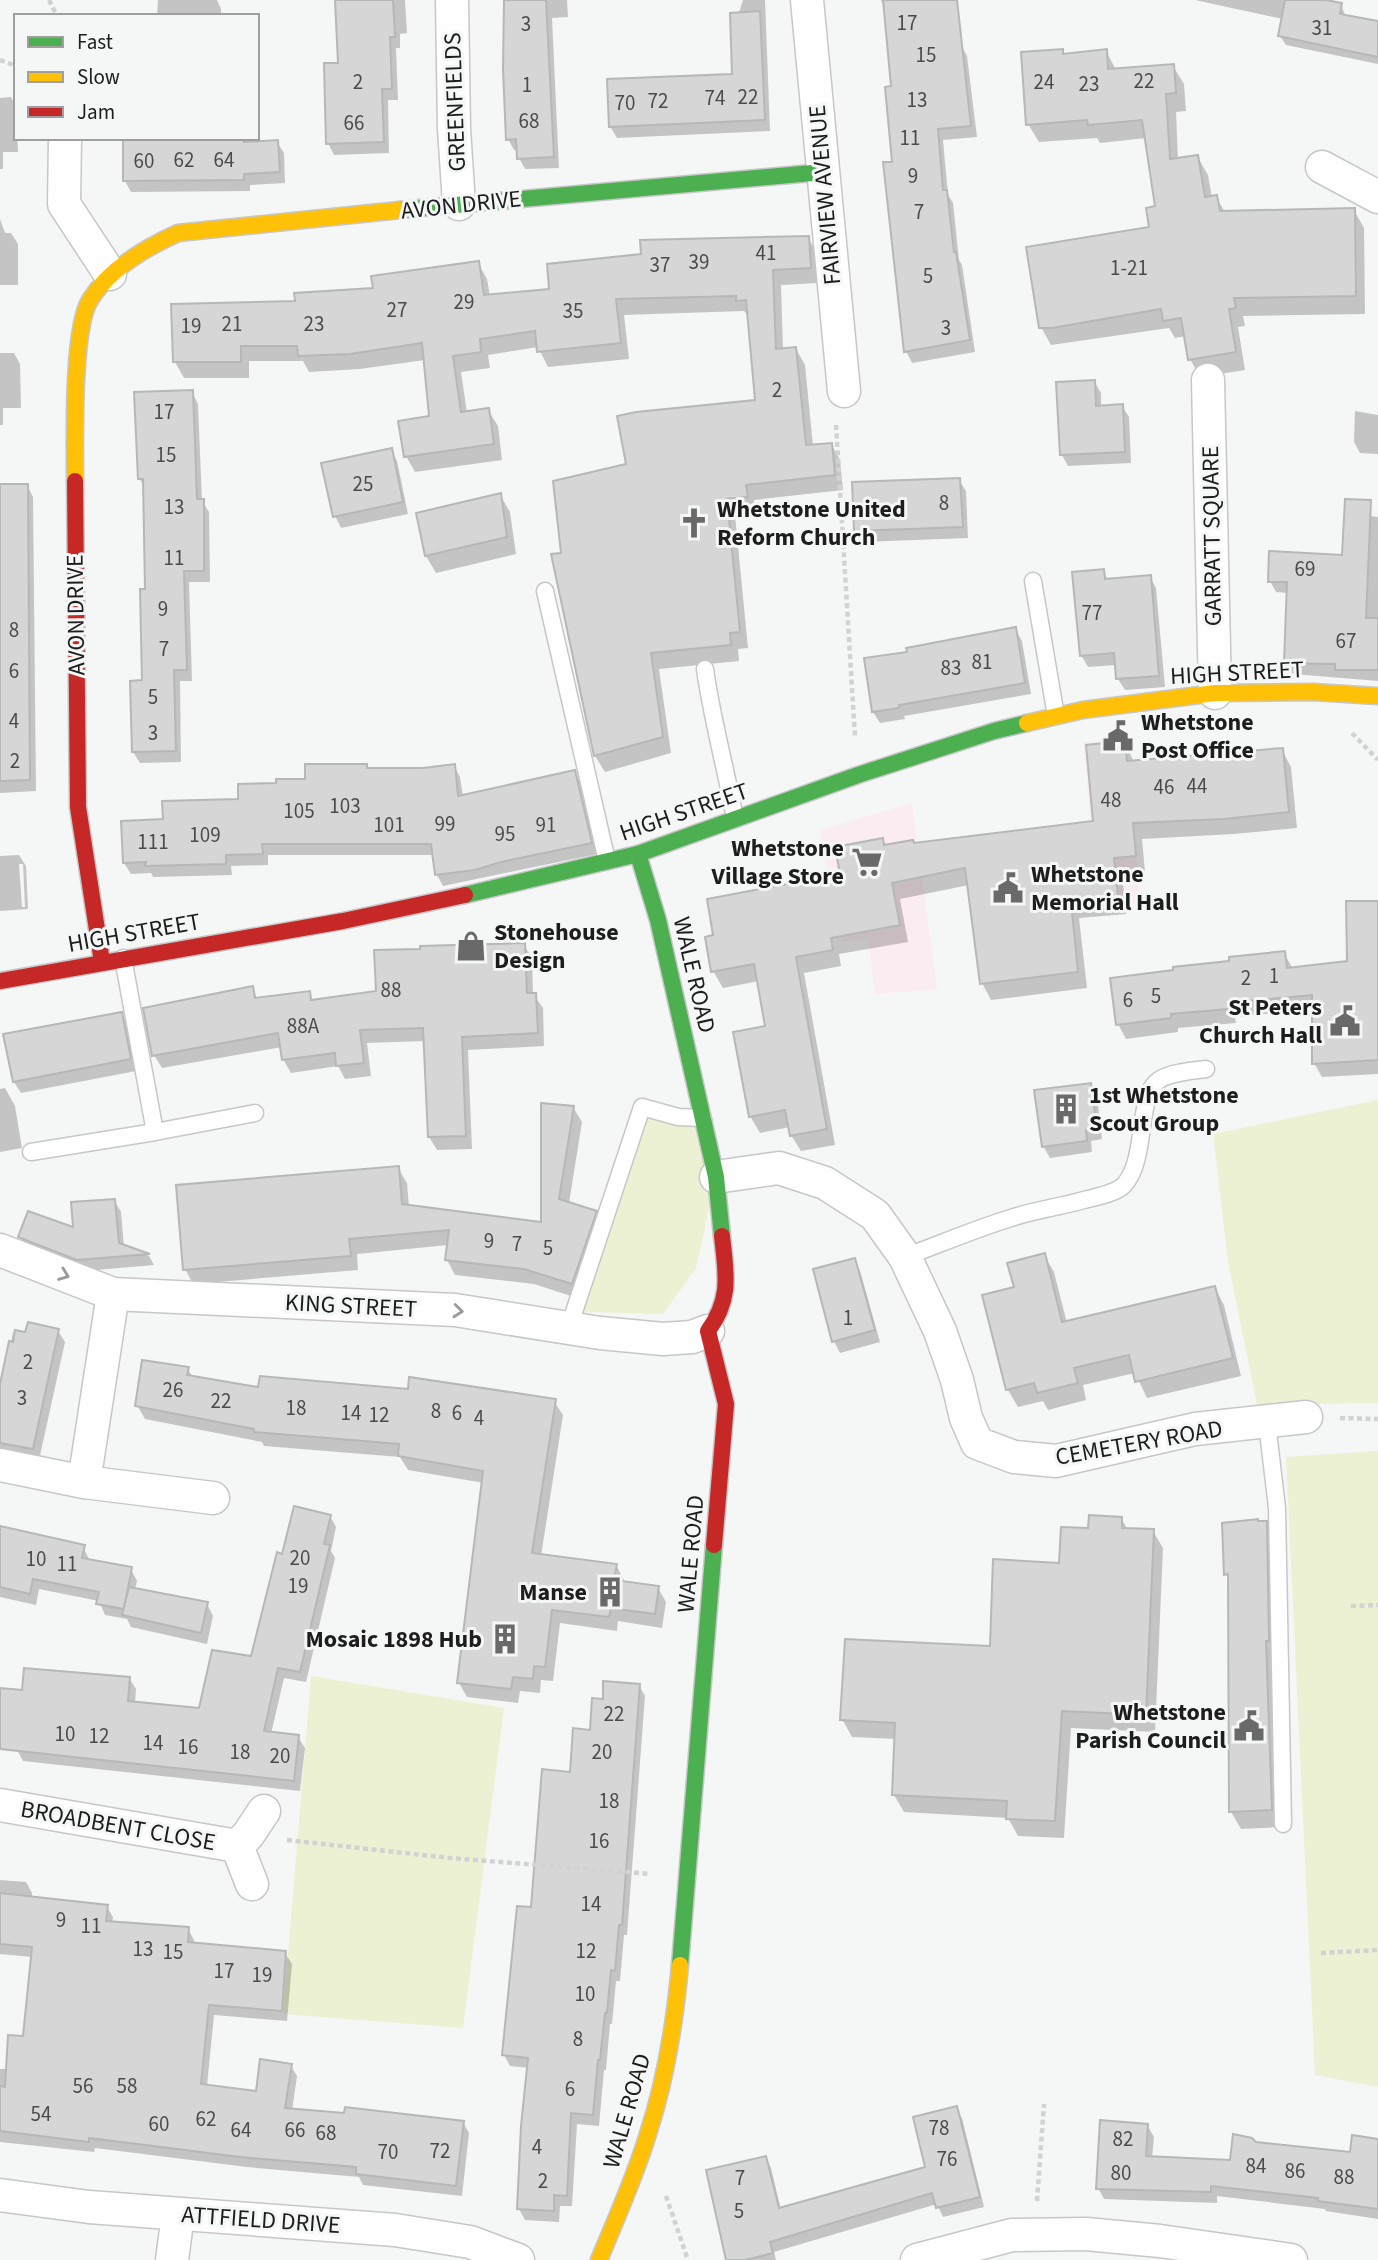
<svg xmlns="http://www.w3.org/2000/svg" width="1378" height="2260" font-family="'Source Sans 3',sans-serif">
	<rect width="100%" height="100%" fill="#f5f6f6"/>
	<g fill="#faecf0">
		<path d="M1127 740 1140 902 1099 906 1083 742Z"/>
		<path d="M912 803 937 989 875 994 868 938 842 942 820 830Z"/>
	</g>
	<g fill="#edf1d4">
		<path d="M1378 1100V1403L1257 1405 1228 1262 1213 1134Z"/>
		<path d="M642 1107 703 1118 716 1177 696 1268 663 1314 587 1312 569 1327Z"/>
		<path d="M1378 1451V2087L1315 2075 1286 1457Z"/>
		<path d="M311 1676 504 1708 463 2028 283 2014Z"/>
	</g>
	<g fill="#0003" fill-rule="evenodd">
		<path d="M158 0H217L221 9V16H157Z"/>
		<path d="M337 0H405L407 33 400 34V48H396L398 100H388L389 153 334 155 328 143 339 64Z"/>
		<path d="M505 0H567L568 17 552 18 559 168 525 169 519 158 518 150H514L508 139Z"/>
		<path d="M743 0H765L770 131 617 138 610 126 734 76 732 35Z"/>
		<path d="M881 0H953L961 45 967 56 977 137 943 140 948 195 953 203 959 260 962 265 975 352 912 363 906 351 894 163 893 88 886 10Z"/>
		<path d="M1195 0H1318L1341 5 1346 17 1378 23V64L1286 45 1280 36 1283 19Z"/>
		<path d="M1062 51 1065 55 1106 51 1116 70 1173 66 1184 84 1186 111 1176 112 1178 160 1197 156 1208 175 1212 198 1216 197 1225 212 1354 210 1364 228 1365 314 1243 316 1245 326 1238 327 1245 370 1200 377 1190 359 1186 336 1175 338 1169 328 1051 345 1041 327 1151 229 1157 208 1146 138 1100 143 1097 138 1039 142 1028 124Z"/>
		<path d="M11 97 16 106 18 152H3V169H0V98Z"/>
		<path d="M277 142 284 153 285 183 250 185V191L131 192 125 181 245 144Z"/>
		<path d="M0 219 5 233H11L18 244V285H0Z"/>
		<path d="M808 238 818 254 819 283 781 285 783 350 796 349 805 365 813 446 831 444 840 460 843 490 754 500 756 513 735 515 748 648 738 649 739 661 659 669 671 753 605 772 595 756 554 555 563 554 628 465 757 402 749 316 744 311 624 315 629 359 548 367 538 347 488 355 490 368 461 372 467 413 488 410 498 426 502 460 415 472 406 456 431 418 425 360 360 369 309 372 303 361H249V378H184L175 362 297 303 375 290 478 263 487 279 490 296 551 291Z"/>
		<path d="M0 353H14L20 364 21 408H3V425H0Z"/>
		<path d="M1094 381 1101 393V407L1122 406 1129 417 1131 463 1068 466 1062 455Z"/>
		<path d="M192 392 198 404 202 501 209 512 210 582H189L192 681H180L181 762 140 763 133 752 144 682 146 591 145 489 140 479Z"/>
		<path d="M1355 411 1378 415V454L1360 453 1354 442Z"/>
		<path d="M391 450 397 461 408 514 341 528 335 516Z"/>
		<path d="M959 480 966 491 968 538 862 542 856 531Z"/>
		<path d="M0 485H27L33 497 36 791 0 793Z"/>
		<path d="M500 495 510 512 516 554 436 573 426 556Z"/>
		<path d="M1346 512 1378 517V681L1293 674 1286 663 1288 593 1276 592 1270 581 1343 556Z"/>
		<path d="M1103 571 1109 581 1150 577 1156 588 1165 687 1125 690 1118 679 1117 665 1088 667 1081 655Z"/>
		<path d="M1015 629 1022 641 1031 694 904 716 905 719 880 723 873 712 909 653Z"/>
		<path d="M1125 743 1134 762 1282 750 1291 767 1297 828 1234 834 1142 839 1145 872 1122 874 1126 914 1079 918 1087 988 991 1000 982 983 969 885 900 899 908 942 839 954 841 966 804 973 835 1145 801 1151 791 1135 790 1127 760 1133 750 1116 767 1027 759 981 723 988 713 971 842 876 882 840 886 847 914 845 1095 822Z"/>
		<path d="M454 766 460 777 463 797 575 772 581 784 597 854 443 886 437 875 434 855H268V865L231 866 232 875 153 877 151 873 131 874 124 863 165 821 240 800 278 785 368 770H424Z"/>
		<path d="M19 855 26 866 28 909 0 911V856ZM19 864H23L25 907H22Z"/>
		<path d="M1378 902V1074L1322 1077 1314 1063V1009L1235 1017 1236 1023 1178 1028V1032L1126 1039 1118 1024 1231 962 1284 953 1293 969 1349 962Z"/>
		<path d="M524 945 532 958 533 994 543 1008 544 1046 468 1050 472 1149 437 1150 429 1137 425 1041 367 1043 371 1076 345 1079 338 1066 291 1073 283 1059 282 1047 162 1068 154 1055 252 988 258 1000 309 993 313 1001 378 993Z"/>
		<path d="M121 1014 128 1026 136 1071 21 1093 14 1082Z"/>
		<path d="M1090 1085 1097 1096 1102 1139 1091 1141 1092 1152 1050 1158 1043 1146Z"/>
		<path d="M5 1088 15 1106 22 1148 0 1152V1089Z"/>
		<path d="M573 1107 582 1122 569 1203 595 1212 604 1227 580 1299 534 1284 455 1275 447 1260 448 1245 357 1254 358 1270 193 1284 185 1269 398 1168 407 1183 409 1207 543 1224Z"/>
		<path d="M114 1200 121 1212 124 1247 149 1256 154 1265 85 1271 27 1249 20 1237 75 1229Z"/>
		<path d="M1044 1255 1054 1272 1067 1323 1215 1288 1224 1305 1241 1376 1147 1398 1135 1373 1083 1385 1086 1400 1048 1410 1043 1401 1018 1407 1008 1390 984 1296 1016 1288Z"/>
		<path d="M854 1260 860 1271 880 1342 840 1353 834 1341Z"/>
		<path d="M58 1331 65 1342 39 1460 0 1452V1403L13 1332 27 1334Z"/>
		<path d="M187 1368 193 1377 260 1389 554 1401 563 1415 541 1556 616 1565 624 1580 623 1583 658 1588 666 1602 662 1628 618 1621 617 1631 560 1623 553 1681 541 1680 540 1693 520 1691 518 1703 467 1697 459 1683 484 1483 408 1470 400 1457 264 1446 262 1442 145 1419 137 1405Z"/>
		<path d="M330 1516 336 1527 331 1551 335 1558 306 1682 284 1678 271 1734 298 1737 305 1748 300 1791 23 1761 17 1750 129 1678 136 1689 135 1703 201 1710 252 1658 283 1556Z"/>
		<path d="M1121 1518 1128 1530 1153 1531 1163 1548 1155 1732 1071 1728 1064 1838 1018 1836 1008 1818 904 1812 894 1795 896 1739 852 1737 842 1719 991 1648 1061 1564Z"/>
		<path d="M1266 1522 1276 1540 1281 1827 1241 1829 1231 1812 1230 1582 1226 1574 1258 1523Z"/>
		<path d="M0 1531 83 1547 90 1561 131 1569 137 1581 135 1590 207 1604 213 1616 207 1644 131 1627 127 1619 105 1615 99 1601 39 1589 36 1605 0 1597Z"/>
		<path d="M639 1685 645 1696 627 1935H624L620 1981H616L612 2024H610L606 2070H604L599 2126 577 2124 572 2206H560L559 2222 525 2220 519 2209 529 2068 510 2066 504 2055 533 1909 571 1774 604 1700Z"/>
		<path d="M0 1880 26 1882 32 1893V1898L107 1907 113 1917 112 1923 188 1929 194 1940V1945L285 1953 292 1964 287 2021 214 2015 207 2086 257 2093 291 2066 297 2076 292 2111 463 2122 469 2133 462 2196 363 2185 359 2177 247 2167 95 2148 94 2152 0 2142V2069H8L25 2038 32 1957 0 1954Z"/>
		<path d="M956 2108 962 2118 984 2207 943 2217 937 2204 774 2252 776 2260H728L766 2158 771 2168 781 2210 927 2168Z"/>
		<path d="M1147 2125 1154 2137 1152 2158 1232 2162 1256 2143 1351 2154 1378 2141V2219L1326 2211 1325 2209 1217 2196V2203L1104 2199 1098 2188Z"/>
	</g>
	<g fill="#d6d6d6" stroke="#b6b7b7" stroke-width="2">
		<path d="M335 0H393L395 37H390L392 89H382L384 142 326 144 324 63H338Z"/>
		<path d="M504 0H546L554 157 517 159 516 139 506 140 503 69Z"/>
		<path d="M883 0H957L971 126 938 129 943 190H947L954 252H956L970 340 904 352 883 162H892L885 87 891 86Z"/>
		<path d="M1285 0H1326L1342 3 1340 14 1378 21V57L1278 36Z"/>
		<path d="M760 11 765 120 609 127 607 79 732 74 730 13Z"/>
		<path d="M1063 49V54L1107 49 1108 69 1174 64 1176 93 1166 94 1170 159 1198 155 1205 197 1217 195 1220 211 1355 208 1356 296 1234 298 1236 308 1229 309 1236 352 1188 360 1181 318 1163 321 1161 309 1052 328H1039L1026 247 1149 227 1146 208 1155 206 1142 120 1088 125 1087 120 1026 125 1021 52Z"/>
		<path d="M135 138H244V142L278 140 280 172 244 174V180L123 181V140Z"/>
		<path d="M809 236 811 268 773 270 776 349 796 347 806 445 832 443 835 475 746 485 748 497 727 499 740 632 730 633 731 645 651 653 663 737 594 756 551 554 561 553 553 481 626 464 617 416 636 412 755 400 746 300 736 301V296L616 299 621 343 537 352 535 331 480 339 481 352 453 356 461 412 489 408 494 444 404 457 398 421 429 416 422 343 350 354 298 356 297 346H241V362H173L171 304 295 301 294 293 373 288 371 276 479 261 484 295 549 289 547 264 641 254 640 240Z"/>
		<path d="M1095 380 1096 406 1123 404 1125 452 1060 455 1056 382Z"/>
		<path d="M193 390 197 499H204V571H184L187 670H174L176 751 132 752 130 681 142 680 140 589H145L143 479H138L134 392Z"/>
		<path d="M392 448 403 502 333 517 321 463Z"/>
		<path d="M960 478 963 527 854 531 852 482Z"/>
		<path d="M0 484H28L30 780 0 781Z"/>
		<path d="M501 493 507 537 425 556 416 513Z"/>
		<path d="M1345 499 1371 500 1366 618H1378V670H1335V664L1284 663 1287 582H1268L1269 551 1342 555Z"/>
		<path d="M1104 569 1105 579 1151 575 1159 676 1116 679 1114 653 1080 656 1072 572Z"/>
		<path d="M1016 627 1025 683 899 705V708L872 712 864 658 907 652 906 648Z"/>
		<path d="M1125 741 1127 761 1283 748 1289 812 1224 819 1133 823 1136 856 1114 858 1118 898 1071 902 1078 972 980 984 965 868 892 883 900 925 831 938 833 950 796 957 827 1129 790 1136 785 1110 749 1117 733 1032 765 1026 754 964 711 972 705 937 713 935 707 899 840 874 835 847 883 838 884 845 913 840 914 843 1093 821 1086 745Z"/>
		<path d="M305 764H367V768H423L455 764 458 796 575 770 592 843 501 862 475 870 435 875 431 844H262L263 854 226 855V864L145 866 146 862 123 863 121 821 163 819 162 801 238 799V784L276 783V779H305Z"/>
		<path d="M1346 901H1378V1060L1312 1064V995L1228 1003 1229 1009 1171 1014V1018L1116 1025 1110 978 1173 970V967L1229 961V957L1285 951 1287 968 1347 961Z"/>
		<path d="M525 943 527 993H536L538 1033 462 1037 466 1136 428 1137 423 1028 360 1030 364 1063 336 1066 335 1053 282 1060 278 1033 152 1056 143 1008 253 986 255 998 310 991 311 1000 376 991 374 950 420 949V946Z"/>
		<path d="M122 1012 131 1059 13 1082 3 1034Z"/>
		<path d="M1091 1083 1097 1128 1086 1130 1087 1141 1042 1147 1034 1090Z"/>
		<path d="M541 1103 574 1106 559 1199 597 1211 572 1284 524 1269 445 1260 449 1230 349 1239 351 1256 183 1270 176 1185 399 1166 402 1204 541 1222Z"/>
		<path d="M115 1199 119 1243 150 1254 77 1260 18 1237 28 1211 73 1227 71 1202Z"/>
		<path d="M1045 1253 1062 1322 1215 1286 1233 1358 1135 1382 1129 1355 1074 1368 1078 1383 1037 1393 1034 1383 1006 1390 982 1295 1014 1287 1007 1263Z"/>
		<path d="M855 1258 875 1330 832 1342 813 1269Z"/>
		<path d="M28 1322 59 1329 33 1449 0 1443V1384L9 1341 13 1342 15 1330 25 1332Z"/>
		<path d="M142 1360 189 1367 187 1375 258 1387 260 1376 408 1389 409 1377 556 1399 532 1553 617 1564 614 1580 659 1586 655 1614 611 1608 609 1617 552 1610 545 1667 534 1666 533 1679 513 1677 511 1689 457 1683 483 1471 398 1456 399 1444 254 1432V1429L135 1406Z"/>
		<path d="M294 1506 331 1515 324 1544 330 1545 300 1672 278 1668 264 1731 299 1735 294 1781 0 1749V1688L22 1690 24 1668 130 1677 128 1701 199 1708 212 1650 251 1656 277 1552 282 1554Z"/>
		<path d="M1089 1515 1122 1517V1528L1154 1529 1146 1715 1062 1711 1055 1821 1006 1819 1007 1801 892 1795 895 1723 840 1720 845 1639 990 1646 993 1559 1059 1563 1061 1527 1088 1528Z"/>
		<path d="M1258 1519V1521H1267L1269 1641H1266L1272 1810 1229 1812 1228 1574 1224 1575 1222 1523Z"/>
		<path d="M0 1526 85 1545 82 1558 132 1567 124 1609 96 1604 99 1592 33 1579 30 1594 0 1587Z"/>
		<path d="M129 1587 208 1602 201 1633 122 1615Z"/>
		<path d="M603 1681 640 1684 622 1925H619L615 1971 611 1970 607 2013H605L600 2060H598L593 2115 571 2113 567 2196 554 2195V2211L517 2209 521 2126 528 2058 502 2055 517 1906 531 1907 542 1769 570 1772 573 1728 590 1730 592 1698 603 1699Z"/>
		<path d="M0 1893 108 1905 106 1921 189 1927 188 1942 286 1951 282 2011 209 2005 201 2084 256 2091 260 2059 292 2064 285 2108 344 2113 345 2107 464 2121 456 2186 356 2174V2167L240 2157 89 2138V2142L0 2131V2086L5 2087 8 2035 23 2036 32 1947 0 1944Z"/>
		<path d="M957 2106 980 2197 936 2208 932 2193 770 2242 773 2253 745 2260H726L706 2170 766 2156 779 2208 925 2167 913 2117Z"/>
		<path d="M1100 2120 1148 2124 1146 2156 1230 2160 1233 2134 1252 2138 1256 2142 1350 2152 1352 2135 1378 2139V2209L1318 2201V2198L1211 2186V2192L1096 2189Z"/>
	</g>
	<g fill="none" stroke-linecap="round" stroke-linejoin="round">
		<g stroke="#c7c7c7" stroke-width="19">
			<g id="lane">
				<path d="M1033 581 1056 716"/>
				<path d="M545 591 607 861"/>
				<path d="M705 669C712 720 726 768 735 819"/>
				<path d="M123 958 155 1132"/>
				<path d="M31 1152 155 1132 255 1113"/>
				<path d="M905 1257C940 1244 975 1229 1011 1218 1034 1210 1060 1207 1084 1200 1095 1197 1115 1194 1124 1185 1148 1159 1136 1095 1159 1080 1171 1072 1192 1071 1206 1069"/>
				<path d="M569 1327 642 1107 678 1117 703 1118"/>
				<path d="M1267 1423 1277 1508 1283 1824"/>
			</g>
		</g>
		<g stroke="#c7c7c7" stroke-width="35">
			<g id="street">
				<path d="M452 0 454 129 459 204"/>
				<path d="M807 0 844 391"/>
				<path d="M65 138 64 204 110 274"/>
				<path d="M1322 167 1378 197"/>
				<path d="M1208 380 1215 693"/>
				<path d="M716 1177 779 1168 825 1183 875 1215 905 1257 940 1331 957 1380 966 1418 977 1443 1014 1457 1056 1461 1195 1429 1306 1417"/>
				<path d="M0 1250 113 1294 455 1310 600 1333 663 1339 692 1337 708 1331"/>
				<path d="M0 1465 84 1482 213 1498"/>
				<path d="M84 1482 113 1294"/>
				<path d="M0 1805 237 1846 248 1835 264 1811"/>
				<path d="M237 1846 252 1884"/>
				<path d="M0 2195 89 2207 395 2230 470 2242 518 2260"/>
				<path d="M172 2260 178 2214"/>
				<path d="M917 2260 1012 2235 1086 2234 1160 2241 1291 2260"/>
			</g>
		</g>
		<g stroke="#c7c7c7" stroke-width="19">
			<g id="fast">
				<path d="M400 210 823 172"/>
				<path d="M638 854 658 920 716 1177 722 1236"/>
				<path d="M465 895 638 854 858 775 994 731 1027 723"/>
				<path d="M680 1965 714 1545"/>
			</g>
		</g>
		<g stroke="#c7c7c7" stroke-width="19">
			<g id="slow">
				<path d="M75 481C75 444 72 328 90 300 109 269 145 248 178 233L400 210"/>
				<path d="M1027 723 1083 710 1215 693 1313 692 1378 696"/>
				<path d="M599 2260C616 2219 635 2177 648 2134 666 2079 675 2022 680 1965"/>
			</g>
		</g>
		<g stroke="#c7c7c7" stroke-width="19">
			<g id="jam">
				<path d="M75 481 78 807 102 962"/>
				<path d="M0 981 343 921 465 895"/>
				<path d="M714 1545 726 1404 708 1331C732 1298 726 1274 722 1236"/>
			</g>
		</g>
		<g stroke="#d2d2d2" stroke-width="4.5" stroke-dasharray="5 3.5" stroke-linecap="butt">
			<path d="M49 0 57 16"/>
			<path d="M0 60 16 66"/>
			<path d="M836 425 855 737"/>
			<path d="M1352 733 1378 760"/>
			<path d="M1340 1418 1378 1419"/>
			<path d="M1351 1606 1378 1605"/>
			<path d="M287 1840 450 1858 651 1874"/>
			<path d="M1321 1953 1378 1950"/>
			<path d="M666 2196 688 2260"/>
			<path d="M1037 2201 1044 2104"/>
		</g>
		<use href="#lane" stroke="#fefefe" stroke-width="16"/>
		<use href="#street" stroke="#fefefe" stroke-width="32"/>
		<use href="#fast" stroke="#4caf50" stroke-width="16"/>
		<use href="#slow" stroke="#ffc107" stroke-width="16"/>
		<use href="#jam" stroke="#c62828" stroke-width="16"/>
	</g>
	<defs><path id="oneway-chevron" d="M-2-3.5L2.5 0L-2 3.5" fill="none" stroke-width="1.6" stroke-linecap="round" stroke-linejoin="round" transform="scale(1.75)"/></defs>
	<g stroke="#999">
		<use href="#oneway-chevron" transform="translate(64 1275) rotate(21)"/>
		<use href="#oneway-chevron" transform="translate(458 1311) rotate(6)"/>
	</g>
	<defs>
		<g id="church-bare" transform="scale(2.415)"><path d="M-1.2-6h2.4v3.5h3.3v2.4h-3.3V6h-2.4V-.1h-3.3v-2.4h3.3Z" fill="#696969" stroke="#f5f6f6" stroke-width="2.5" paint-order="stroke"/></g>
		<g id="civic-bare" transform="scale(2.415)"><path d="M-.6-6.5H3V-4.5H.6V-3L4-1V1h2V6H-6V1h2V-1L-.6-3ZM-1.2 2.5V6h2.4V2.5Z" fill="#696969" stroke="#f5f6f6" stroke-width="2.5" paint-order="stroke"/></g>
		<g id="supermarket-bare" transform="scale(2.415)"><path d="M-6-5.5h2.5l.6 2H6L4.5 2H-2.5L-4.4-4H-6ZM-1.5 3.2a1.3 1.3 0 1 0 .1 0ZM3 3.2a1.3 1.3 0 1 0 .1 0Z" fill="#696969" stroke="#f5f6f6" stroke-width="2.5" paint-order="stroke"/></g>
		<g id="shop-bare" transform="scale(2.415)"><path d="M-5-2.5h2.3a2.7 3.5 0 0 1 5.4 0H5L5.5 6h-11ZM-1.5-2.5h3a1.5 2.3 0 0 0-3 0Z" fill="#696969" stroke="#f5f6f6" stroke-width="2.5" paint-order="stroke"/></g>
		<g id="building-bare" transform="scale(2.415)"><path d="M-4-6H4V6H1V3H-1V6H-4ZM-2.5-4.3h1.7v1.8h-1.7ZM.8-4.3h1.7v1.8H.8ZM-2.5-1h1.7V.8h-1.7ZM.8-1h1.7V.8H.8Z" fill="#696969" stroke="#f5f6f6" stroke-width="2.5" paint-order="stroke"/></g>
	</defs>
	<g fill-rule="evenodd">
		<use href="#church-bare" x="694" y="523"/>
		<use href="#civic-bare" x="1118" y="736"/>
		<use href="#supermarket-bare" x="867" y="862"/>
		<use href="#civic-bare" x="1008" y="888"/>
		<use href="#shop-bare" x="471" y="946"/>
		<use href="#civic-bare" x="1345" y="1021"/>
		<use href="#building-bare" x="1066" y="1109"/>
		<use href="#building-bare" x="610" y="1592"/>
		<use href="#building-bare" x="505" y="1639"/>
		<use href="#civic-bare" x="1249" y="1726"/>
	</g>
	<g text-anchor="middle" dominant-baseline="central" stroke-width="6" stroke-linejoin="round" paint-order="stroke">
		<g font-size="21" fill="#4b4b4b">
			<text x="907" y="23">17</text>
			<text x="526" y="24">3</text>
			<text x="1322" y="28">31</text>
			<text x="926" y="55">15</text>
			<text x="1144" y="81">22</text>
			<text x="358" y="82">2</text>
			<text x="1044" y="82">24</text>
			<text x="1089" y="84">23</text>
			<text x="527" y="85">1</text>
			<text x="748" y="97">22</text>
			<text x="715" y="98">74</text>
			<text x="917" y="100">13</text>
			<text x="658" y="101">72</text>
			<text x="625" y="103">70</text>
			<text x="529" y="121">68</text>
			<text x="354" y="123">66</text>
			<text x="910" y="138">11</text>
			<text x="184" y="160">62</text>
			<text x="224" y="160">64</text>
			<text x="144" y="161">60</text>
			<text x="913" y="176">9</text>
			<text x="919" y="212">7</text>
			<text x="766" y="253">41</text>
			<text x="699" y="262">39</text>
			<text x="660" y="265">37</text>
			<text x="1129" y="268">1-21</text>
			<text x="928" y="276">5</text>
			<text x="464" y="302">29</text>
			<text x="397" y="310">27</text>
			<text x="573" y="311">35</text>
			<text x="232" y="324">21</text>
			<text x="314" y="324">23</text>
			<text x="191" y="326">19</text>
			<text x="946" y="328">3</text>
			<text x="777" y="390">2</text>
			<text x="164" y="412">17</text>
			<text x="166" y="455">15</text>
			<text x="363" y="484">25</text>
			<text x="944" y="503">8</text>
			<text x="174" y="507">13</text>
			<text x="174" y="558">11</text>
			<text x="1305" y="569">69</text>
			<text x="163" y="609">9</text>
			<text x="1092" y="613">77</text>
			<text x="14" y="630">8</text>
			<text x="1346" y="641">67</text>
			<text x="164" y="649">7</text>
			<text x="982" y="662">81</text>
			<text x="951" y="668">83</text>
			<text x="14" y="671">6</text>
			<text x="153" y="697">5</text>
			<text x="14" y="721">4</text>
			<text x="153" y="733">3</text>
			<text x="15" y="761">2</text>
			<text x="1197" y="786">44</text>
			<text x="1164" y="787">46</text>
			<text x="1111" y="800">48</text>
			<text x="345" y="806">103</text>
			<text x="299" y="811">105</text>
			<text x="445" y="824">99</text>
			<text x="389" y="825">101</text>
			<text x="546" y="825">91</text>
			<text x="505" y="834">95</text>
			<text x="205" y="835">109</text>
			<text x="153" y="842">111</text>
			<text x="1274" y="976">1</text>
			<text x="1246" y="978">2</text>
			<text x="391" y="990">88</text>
			<text x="1156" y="996">5</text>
			<text x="1128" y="1000">6</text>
			<text x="303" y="1026">88A</text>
			<text x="489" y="1241">9</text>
			<text x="517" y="1244">7</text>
			<text x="548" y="1248">5</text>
			<text x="848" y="1318">1</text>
			<text x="28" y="1362">2</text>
			<text x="173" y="1390">26</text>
			<text x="22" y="1398">3</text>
			<text x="221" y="1401">22</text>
			<text x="296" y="1408">18</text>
			<text x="436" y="1411">8</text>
			<text x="351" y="1413">14</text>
			<text x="457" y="1413">6</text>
			<text x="379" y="1415">12</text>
			<text x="479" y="1418">4</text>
			<text x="300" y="1558">20</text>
			<text x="36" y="1559">10</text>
			<text x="67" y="1564">11</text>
			<text x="298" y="1586">19</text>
			<text x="614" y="1714">22</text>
			<text x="65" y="1734">10</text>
			<text x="99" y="1736">12</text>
			<text x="153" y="1743">14</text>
			<text x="188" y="1747">16</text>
			<text x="240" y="1752">18</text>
			<text x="602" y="1752">20</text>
			<text x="280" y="1756">20</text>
			<text x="609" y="1801">18</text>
			<text x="599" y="1841">16</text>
			<text x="591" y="1904">14</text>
			<text x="61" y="1920">9</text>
			<text x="91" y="1926">11</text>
			<text x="143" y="1949">13</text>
			<text x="586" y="1951">12</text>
			<text x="173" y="1952">15</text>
			<text x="224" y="1971">17</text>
			<text x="262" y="1975">19</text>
			<text x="585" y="1994">10</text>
			<text x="578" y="2039">8</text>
			<text x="83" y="2086">56</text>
			<text x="127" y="2086">58</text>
			<text x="570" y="2089">6</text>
			<text x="41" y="2114">54</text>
			<text x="206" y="2119">62</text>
			<text x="159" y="2124">60</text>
			<text x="939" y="2128">78</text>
			<text x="241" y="2130">64</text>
			<text x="295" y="2130">66</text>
			<text x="326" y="2133">68</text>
			<text x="1123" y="2139">82</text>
			<text x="537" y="2147">4</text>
			<text x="440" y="2151">72</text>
			<text x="388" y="2152">70</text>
			<text x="947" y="2159">76</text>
			<text x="1256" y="2166">84</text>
			<text x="1295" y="2171">86</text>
			<text x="1121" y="2173">80</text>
			<text x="1344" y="2177">88</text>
			<text x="740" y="2178">7</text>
			<text x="543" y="2181">2</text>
			<text x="739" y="2211">5</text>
		</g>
		<g font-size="24" fill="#1d1d1d" stroke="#f5f6f6">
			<text transform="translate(455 102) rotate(-92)">GREENFIELDS</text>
			<text transform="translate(825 195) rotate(-95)">FAIRVIEW AVENUE</text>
			<text transform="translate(461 205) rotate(-6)">AVON DRIVE</text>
			<text transform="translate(1212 536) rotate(-91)">GARRATT SQUARE</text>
			<text transform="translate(76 615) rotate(-91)">AVON DRIVE</text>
			<text transform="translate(1237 673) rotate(-3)">HIGH STREET</text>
			<text transform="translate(684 812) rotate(-19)">HIGH STREET</text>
			<text transform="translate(134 933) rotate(-10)">HIGH STREET</text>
			<text transform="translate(694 975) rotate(77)">WALE ROAD</text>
			<text transform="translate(351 1306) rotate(3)">KING STREET</text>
			<text transform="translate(1139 1443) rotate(-10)">CEMETERY ROAD</text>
			<text transform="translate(691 1554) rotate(-85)">WALE ROAD</text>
			<text transform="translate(118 1826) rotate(10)">BROADBENT CLOSE</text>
			<text transform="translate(627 2111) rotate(-74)">WALE ROAD</text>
			<text transform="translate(261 2220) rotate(4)">ATTFIELD DRIVE</text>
		</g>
		<g font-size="24" font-weight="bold" fill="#1d1d1d" stroke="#f5f6f6" text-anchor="start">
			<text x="717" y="509">Whetstone United<tspan x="717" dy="28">Reform Church</tspan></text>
			<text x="1141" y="722">Whetstone<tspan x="1141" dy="28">Post Office</tspan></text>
			<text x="844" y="848" text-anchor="end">Whetstone<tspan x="844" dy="28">Village Store</tspan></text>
			<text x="1031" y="874">Whetstone<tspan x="1031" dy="28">Memorial Hall</tspan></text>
			<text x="494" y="932">Stonehouse<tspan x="494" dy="28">Design</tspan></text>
			<text x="1322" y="1007" text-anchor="end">St Peters<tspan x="1322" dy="28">Church Hall</tspan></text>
			<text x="1089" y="1095">1st Whetstone<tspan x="1089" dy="28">Scout Group</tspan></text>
			<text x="587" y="1592" text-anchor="end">Manse</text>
			<text x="482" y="1639" text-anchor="end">Mosaic 1898 Hub</text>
			<text x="1226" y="1712" text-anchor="end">Whetstone<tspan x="1226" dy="28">Parish Council</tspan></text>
		</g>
	</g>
	<rect x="14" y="14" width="245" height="126" fill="#f5f6f6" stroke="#9f9f9f" stroke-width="2"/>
	<rect x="28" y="37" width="35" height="10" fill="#4caf50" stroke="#9f9f9f" stroke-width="2"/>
	<text x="77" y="49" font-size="21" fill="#1d1d1d">Fast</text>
	<rect x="28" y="72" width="35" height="10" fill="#ffc107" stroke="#9f9f9f" stroke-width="2"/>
	<text x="77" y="84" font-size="21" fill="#1d1d1d">Slow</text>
	<rect x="28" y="107" width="35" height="10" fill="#c62828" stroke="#9f9f9f" stroke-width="2"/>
	<text x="77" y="119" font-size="21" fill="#1d1d1d">Jam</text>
</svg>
